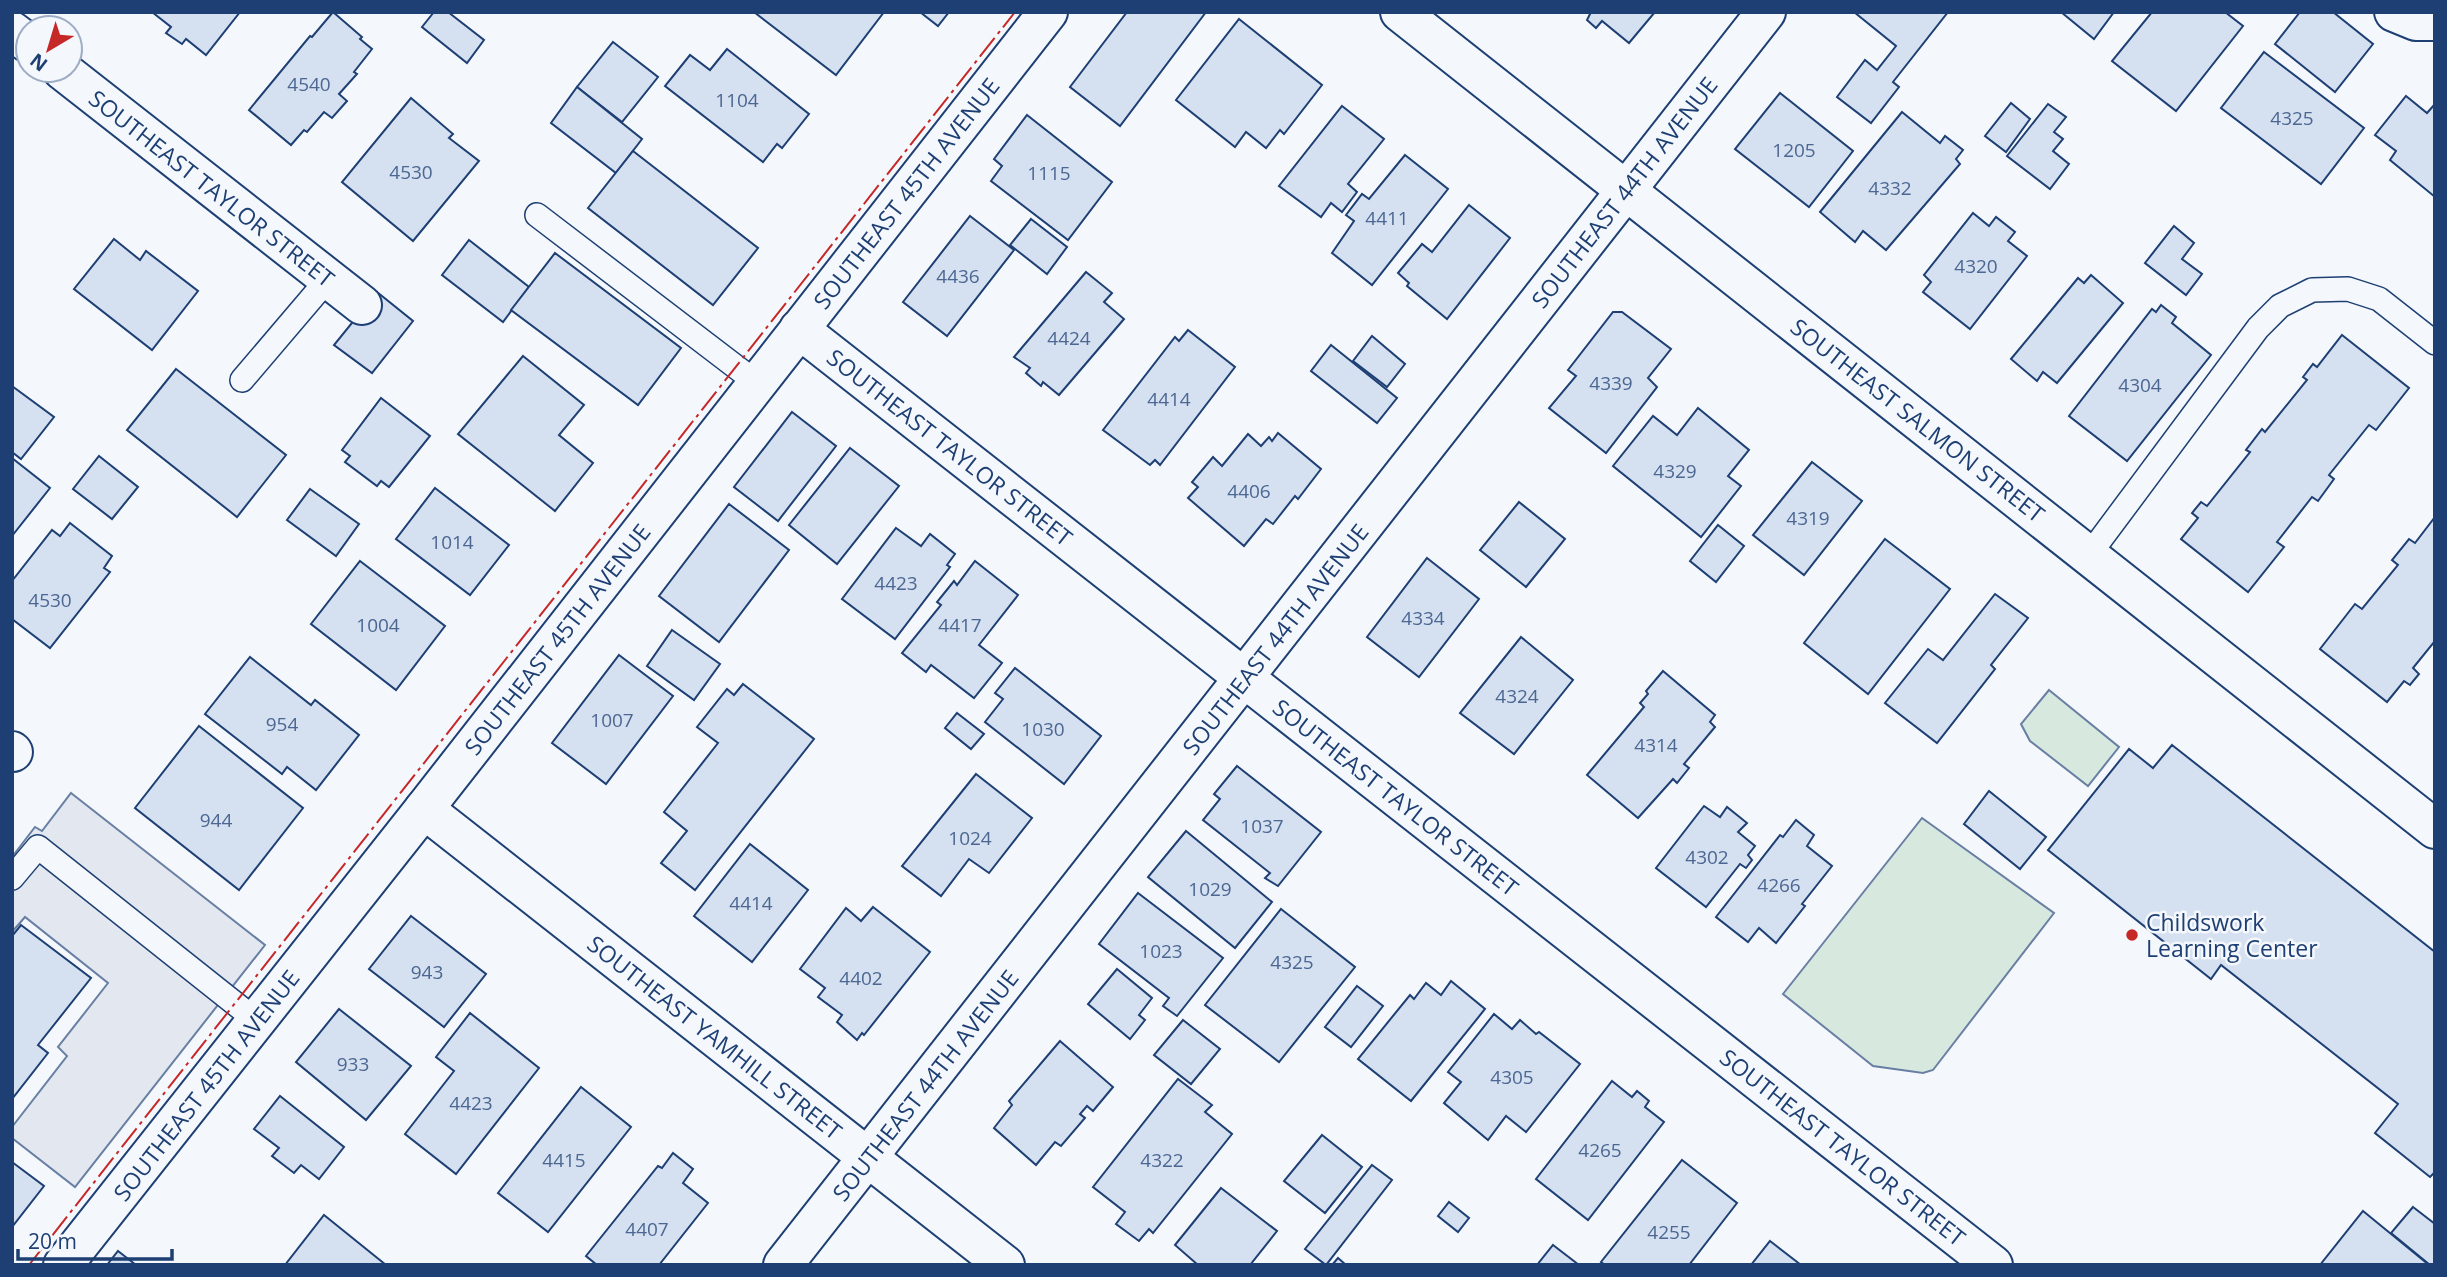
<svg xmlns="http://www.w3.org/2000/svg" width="2447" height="1277" font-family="'Open Sans',sans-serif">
	<rect width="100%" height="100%" fill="#f4f7fb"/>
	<g fill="#d7e8df" stroke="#687fa3" stroke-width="2">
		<path d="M2049 690 2119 747 2088 786 2030 741 2021 724Z"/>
		<path d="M1922 818 2054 913 1933 1070 1923 1073 1873 1066 1783 994Z"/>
	</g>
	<path fill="#e3e8f0" stroke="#687fa3" stroke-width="2" d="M71 793 265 945 75 1187 12 1138V1127L67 1056 58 1047 108 983 25 917 12 932V857L35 827 42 831Z"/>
	<g fill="#d5e0f0" stroke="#1d3f73" stroke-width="2">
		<path d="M152 12H240L206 55 186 39 182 44 166 33 171 27Z"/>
		<path d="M333 12 362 37 360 39 372 49 354 72 357 74 339 94 347 101 332 118 324 112 307 132 304 130 291 145 249 110 310 36 312 37Z"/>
		<path d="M434 12H448L484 40 467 63 422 27Z"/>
		<path d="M754 12H884L836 75Z"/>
		<path d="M920 12H949L938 26Z"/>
		<path d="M1127 12H1206L1120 126 1070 87Z"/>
		<path d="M1591 12H1655L1629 43 1602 21 1596 28 1587 20Z"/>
		<path d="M1854 12H1948L1893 82 1899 87 1871 123 1837 97 1865 60 1877 70 1896 46Z"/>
		<path d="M2061 12H2114L2094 39Z"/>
		<path d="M2152 12H2225L2243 26 2176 111 2112 61Z"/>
		<path d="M2300 12H2333L2373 44 2335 92 2275 44Z"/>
		<path d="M1239 19 1322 85 1284 134 1280 130 1266 148 1246 132 1235 147 1176 100Z"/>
		<path d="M613 42 658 77 622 122 577 87Z"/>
		<path d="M727 49 809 114 782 148 777 144 763 162 665 86 690 55 710 70Z"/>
		<path d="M2264 52 2364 128 2321 184 2221 108Z"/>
		<path d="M577 87 642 139 616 173 551 123Z"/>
		<path d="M1780 93 1853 151 1809 207 1735 149Z"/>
		<path d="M2406 96 2427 113 2435 104V197L2390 160 2396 151 2375 135Z"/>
		<path d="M411 98 453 134 449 138 479 161 413 241 342 182Z"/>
		<path d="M2011 103 2030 119 2006 152 1985 136Z"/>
		<path d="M2048 104 2066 117 2054 132 2063 139 2053 151 2069 164 2050 189 2007 156Z"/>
		<path d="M1342 106 1384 139 1348 184 1357 192 1342 212 1331 203 1321 217 1279 186Z"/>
		<path d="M1902 112 1940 143 1945 136 1963 150 1956 159 1960 164 1886 250 1863 231 1855 242 1820 212Z"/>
		<path d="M1027 115 1112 182 1068 240 991 181 1002 166 994 159Z"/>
		<path d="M633 151 758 248 713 305 588 208Z"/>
		<path d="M1405 155 1448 189 1372 285 1332 253 1354 221 1346 215 1362 194 1369 199Z"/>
		<path d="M1469 205 1510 238 1447 319 1407 286 1409 283 1398 273 1422 244 1432 252Z"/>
		<path d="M1973 213 1989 226 1996 217 2015 232 2008 241 2027 256 1970 329 1923 292 1931 282 1924 275Z"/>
		<path d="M970 216 1014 250 947 336 903 302Z"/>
		<path d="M1031 219 1067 247 1047 274 1010 245Z"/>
		<path d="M2174 226 2194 243 2182 259 2202 274 2186 295 2145 263Z"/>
		<path d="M114 239 140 260 146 251 198 291 152 350 74 289Z"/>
		<path d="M469 240 529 287 503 322 442 275Z"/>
		<path d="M555 253 681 348 638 405 511 310Z"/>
		<path d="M1086 272 1112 293 1104 302 1124 319 1059 395 1043 382 1041 386 1026 373 1030 368 1014 357Z"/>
		<path d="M2091 275 2123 303 2057 383 2043 372 2037 381 2011 359 2078 278 2084 283Z"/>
		<path d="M377 292 413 321 372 373 334 345Z"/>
		<path d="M2161 305 2176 317 2172 323 2211 355 2127 461 2069 416 2152 309 2156 312Z"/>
		<path d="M1613 312H1622L1671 349 1648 378 1657 387 1606 453 1549 408 1576 376 1568 370Z"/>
		<path d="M1188 330 1235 367 1160 465 1155 460 1150 465 1103 430 1175 337 1179 341Z"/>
		<path d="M2342 335 2409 388 2376 430 2369 425 2329 475 2334 479 2318 501 2312 497 2277 542 2284 547 2248 592 2181 539 2198 518 2192 513 2201 502 2207 506 2250 452 2246 450 2262 429 2265 432 2307 380 2303 377 2313 364 2317 367Z"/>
		<path d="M1372 336 1405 364 1387 387 1353 361Z"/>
		<path d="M1331 345 1397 398 1377 423 1311 371Z"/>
		<path d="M523 356 584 405 559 435 593 463 555 511 458 434Z"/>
		<path d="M176 369 286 455 237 517 127 430Z"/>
		<path d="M12 386 54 417 21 459 12 452Z"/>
		<path d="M381 398 430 436 389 487 381 481 377 486 345 462 350 456 342 450Z"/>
		<path d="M1698 408 1749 450 1728 476 1741 486 1701 537 1613 466 1653 416 1677 435Z"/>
		<path d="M792 412 836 446 778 521 734 487Z"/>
		<path d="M1278 433 1321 469 1298 499 1295 496 1273 524 1266 519 1244 546 1188 498 1198 487 1192 482 1213 457 1222 466 1248 434 1261 446 1269 437 1272 441Z"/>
		<path d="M850 448 899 486 837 564 789 525Z"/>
		<path d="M99 456 138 487 112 519 73 489Z"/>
		<path d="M12 458 50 488 12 536Z"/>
		<path d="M1812 462 1862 501 1804 575 1753 535Z"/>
		<path d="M435 488 509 545 470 595 396 539Z"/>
		<path d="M310 489 359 524 336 556 287 520Z"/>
		<path d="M1519 502 1565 539 1526 587 1480 550Z"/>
		<path d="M729 504 789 550 719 642 659 596Z"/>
		<path d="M2435 517V641L2413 668 2419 674 2410 685 2404 681 2387 702 2320 649 2355 604 2362 609 2398 565 2392 560 2409 539 2415 543Z"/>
		<path d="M70 523 112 556 104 568 110 572 50 648 12 619V581L52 530 60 536Z"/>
		<path d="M1718 525 1744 546 1716 582 1690 561Z"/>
		<path d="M896 528 921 546 930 534 955 554 947 565 950 567 895 639 842 599Z"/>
		<path d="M1885 539 1950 589 1868 694 1804 643Z"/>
		<path d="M1427 558 1479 599 1419 677 1367 637Z"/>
		<path d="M360 561 445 626 396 690 311 624Z"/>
		<path d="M975 561 1018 595 979 645 1002 663 974 698 931 665 926 672 902 653 941 605 937 602 954 581 957 585Z"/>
		<path d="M1995 594 2028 618 1991 665 1995 669 1937 743 1885 703 1928 649 1943 660Z"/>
		<path d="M672 630 720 664 694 700 647 666Z"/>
		<path d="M1521 637 1573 680 1514 754 1460 713Z"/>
		<path d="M619 655 673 696 606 784 552 743Z"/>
		<path d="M250 657 311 705 315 700 359 735 316 790 287 767 282 774 205 714Z"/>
		<path d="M1015 668 1101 736 1064 784 985 722 1003 699 995 693Z"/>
		<path d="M1663 671 1715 715 1710 722 1715 727 1684 764 1689 768 1677 783 1673 779 1638 818 1587 775 1644 707 1640 703 1648 694 1646 691Z"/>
		<path d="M743 684 814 739 695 890 661 863 687 831 664 812 718 743 697 727 727 689 734 695Z"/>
		<path d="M957 713 984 734 971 749 945 728Z"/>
		<path d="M199 726 303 808 239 890 135 808Z"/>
		<path d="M2172 745 2435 952V1172L2430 1177 2375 1133 2398 1104 2221 965 2211 979 2048 850 2129 749 2153 768Z"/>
		<path d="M1237 766 1321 832 1278 886 1265 878 1270 873 1203 820 1220 799 1214 794Z"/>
		<path d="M976 774 1032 818 989 873 969 859 941 896 902 866Z"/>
		<path d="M1989 791 2046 837 2020 869 1964 824Z"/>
		<path d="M1704 806 1720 817 1727 807 1747 823 1738 832 1755 846 1748 855 1752 860 1746 868 1740 864 1706 907 1656 868Z"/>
		<path d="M1796 820 1814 835 1807 846 1832 866 1802 904 1805 906 1776 943 1759 928 1748 942 1716 917 1780 835 1783 837Z"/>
		<path d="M1186 831 1272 902 1235 948 1148 877Z"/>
		<path d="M750 844 808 890 752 962 694 916Z"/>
		<path d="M1138 893 1223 958 1177 1016 1163 1006 1169 998 1099 944Z"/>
		<path d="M873 907 930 952 864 1035 862 1033 857 1040 837 1022 842 1015 818 997 825 988 800 969 846 908 861 921Z"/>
		<path d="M1281 909 1355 967 1279 1062 1205 1005Z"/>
		<path d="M411 916 486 974 444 1027 369 969Z"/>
		<path d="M21 925 91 978 38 1045 48 1053 12 1099V936Z"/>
		<path d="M1117 969 1152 998 1139 1015 1145 1020 1130 1039 1088 1004Z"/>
		<path d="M1451 981 1485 1009 1411 1101 1358 1059 1410 995 1414 999 1426 983 1441 995Z"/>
		<path d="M1357 986 1383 1006 1351 1047 1325 1027Z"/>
		<path d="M339 1009 411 1066 366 1120 296 1062Z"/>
		<path d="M470 1013 539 1068 456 1174 405 1134 454 1071 436 1057Z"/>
		<path d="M1494 1014 1512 1029 1520 1020 1536 1034 1539 1032 1580 1064 1526 1132 1506 1116 1488 1140 1444 1103 1461 1082 1448 1072Z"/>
		<path d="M1183 1020 1220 1049 1191 1084 1154 1055Z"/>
		<path d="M1060 1041 1113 1087 1093 1111 1087 1106 1080 1114 1085 1118 1061 1146 1055 1142 1036 1165 994 1128 1012 1105 1009 1101Z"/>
		<path d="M1178 1079 1212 1105 1205 1112 1232 1134 1153 1233 1149 1229 1139 1241 1116 1224 1125 1212 1093 1187Z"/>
		<path d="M1612 1081 1632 1097 1637 1091 1649 1101 1645 1107 1664 1122 1588 1220 1536 1179Z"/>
		<path d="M581 1087 631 1127 548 1232 498 1193Z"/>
		<path d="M280 1096 344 1147 319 1179 301 1165 294 1173 272 1156 279 1148 254 1129Z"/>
		<path d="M1322 1135 1362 1167 1325 1213 1284 1181Z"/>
		<path d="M673 1153 693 1169 683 1183 708 1203 659 1265H597L586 1256 658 1166 662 1168Z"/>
		<path d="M1682 1160 1737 1203 1689 1265H1605L1601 1262Z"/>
		<path d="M12 1162 44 1186 12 1227Z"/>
		<path d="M1372 1165 1392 1180 1326 1265 1305 1249Z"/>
		<path d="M1221 1188 1277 1231 1250 1265H1198L1175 1245Z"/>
		<path d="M1449 1202 1469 1218 1458 1232 1438 1216Z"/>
		<path d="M2413 1207 2435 1224V1265H2430L2391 1233Z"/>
		<path d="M2363 1211 2429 1265H2320Z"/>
		<path d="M324 1215 386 1265H285Z"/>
		<path d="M1770 1241 1801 1265H1751Z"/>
		<path d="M1553 1245 1579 1265H1537Z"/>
		<path d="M118 1251 136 1265H107Z"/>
		<path d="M1338 1258 1346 1265H1332Z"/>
	</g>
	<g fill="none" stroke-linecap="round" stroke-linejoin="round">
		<g stroke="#1d3f73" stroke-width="26">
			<g id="lane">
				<path d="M537 215 757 383"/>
				<path d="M242 380 328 279"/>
				<path d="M2089 555 2258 328 2280 306 2312 290 2348 289 2379 299 2435 343"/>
				<path d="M12 878 38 847 257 1021"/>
			</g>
		</g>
		<g stroke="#1d3f73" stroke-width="42">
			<g id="street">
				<path d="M1400 12 2435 829"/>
				<path d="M2394 12 2416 21H2435"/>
				<path d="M12 31 28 43"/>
				<path d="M62 70 362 305"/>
				<path d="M799 329 1993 1265"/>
				<path d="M12 751 13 752"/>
				<path d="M424 809 1005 1265"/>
				<path d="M63 1265 424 809 1048 12"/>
				<path d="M783 1265 1766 12"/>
			</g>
		</g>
		<use href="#lane" stroke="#f4f7fb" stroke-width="23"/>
		<use href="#street" stroke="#f4f7fb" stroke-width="38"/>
		<path stroke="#c62828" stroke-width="2" stroke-dasharray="24 5 3.5 5" stroke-linecap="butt" d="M29 1265 1015 12"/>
	</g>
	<circle fill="#c62828" stroke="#f4f7fb" stroke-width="2.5" cx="2132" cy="935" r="7"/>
	<g text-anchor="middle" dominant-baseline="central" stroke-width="5" stroke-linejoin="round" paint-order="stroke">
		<g font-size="19" fill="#4b6792">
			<text x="309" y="84">4540</text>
			<text x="737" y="100">1104</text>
			<text x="2292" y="118">4325</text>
			<text x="1794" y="150">1205</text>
			<text x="411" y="172">4530</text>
			<text x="1049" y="173">1115</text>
			<text x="1890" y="188">4332</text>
			<text x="1387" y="218">4411</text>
			<text x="1976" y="266">4320</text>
			<text x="958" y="276">4436</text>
			<text x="1069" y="338">4424</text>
			<text x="1611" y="383">4339</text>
			<text x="2140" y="385">4304</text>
			<text x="1169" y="399">4414</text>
			<text x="1675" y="471">4329</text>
			<text x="1249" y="491">4406</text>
			<text x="1808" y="518">4319</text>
			<text x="452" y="542">1014</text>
			<text x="896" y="583">4423</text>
			<text x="50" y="600">4530</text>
			<text x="1423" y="618">4334</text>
			<text x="378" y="625">1004</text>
			<text x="960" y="625">4417</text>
			<text x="1517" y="696">4324</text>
			<text x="612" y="720">1007</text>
			<text x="282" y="724">954</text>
			<text x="1043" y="729">1030</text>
			<text x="1656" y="745">4314</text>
			<text x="216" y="820">944</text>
			<text x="1262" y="826">1037</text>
			<text x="970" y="838">1024</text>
			<text x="1707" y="857">4302</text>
			<text x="1779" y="885">4266</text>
			<text x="1210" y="889">1029</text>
			<text x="751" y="903">4414</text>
			<text x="1161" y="951">1023</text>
			<text x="1292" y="962">4325</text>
			<text x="427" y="972">943</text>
			<text x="861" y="978">4402</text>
			<text x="353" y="1064">933</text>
			<text x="1512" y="1077">4305</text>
			<text x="471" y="1103">4423</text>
			<text x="1600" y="1150">4265</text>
			<text x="564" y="1160">4415</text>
			<text x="1162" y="1160">4322</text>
			<text x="647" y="1229">4407</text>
			<text x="1669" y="1232">4255</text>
		</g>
		<g font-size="23" fill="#1d3f73" stroke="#f4f7fb">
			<text transform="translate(212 188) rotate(38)">SOUTHEAST TAYLOR STREET</text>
			<text transform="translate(1624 192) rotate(-52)">SOUTHEAST 44TH AVENUE</text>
			<text transform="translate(906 193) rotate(-52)">SOUTHEAST 45TH AVENUE</text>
			<text transform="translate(1918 420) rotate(38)">SOUTHEAST SALMON STREET</text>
			<text transform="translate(950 447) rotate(38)">SOUTHEAST TAYLOR STREET</text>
			<text transform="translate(557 639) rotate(-52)">SOUTHEAST 45TH AVENUE</text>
			<text transform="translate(1275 639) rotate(-52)">SOUTHEAST 44TH AVENUE</text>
			<text transform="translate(1396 797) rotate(38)">SOUTHEAST TAYLOR STREET</text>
			<text transform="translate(715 1037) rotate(38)">SOUTHEAST YAMHILL STREET</text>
			<text transform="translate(206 1085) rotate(-52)">SOUTHEAST 45TH AVENUE</text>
			<text transform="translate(925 1085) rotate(-52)">SOUTHEAST 44TH AVENUE</text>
			<text transform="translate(1843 1147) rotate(38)">SOUTHEAST TAYLOR STREET</text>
		</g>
		<g font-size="23" fill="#1d3f73" stroke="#f4f7fb" text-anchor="start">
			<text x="2146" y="922">Childswork<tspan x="2146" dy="26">Learning Center</tspan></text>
		</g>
	</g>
	<rect width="2447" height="1277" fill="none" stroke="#1d3f73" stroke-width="28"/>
	<g transform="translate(49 49) rotate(218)"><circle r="33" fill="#f4f7fb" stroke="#9eadc5" stroke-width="2"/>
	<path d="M0-5L12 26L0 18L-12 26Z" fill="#c62828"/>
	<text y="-10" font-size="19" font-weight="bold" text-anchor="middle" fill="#1d3f73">N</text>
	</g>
	<path d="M18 1249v10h154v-10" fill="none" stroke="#1d3f73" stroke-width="3.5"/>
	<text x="28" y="1249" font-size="21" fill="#1d3f73" stroke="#f4f7fb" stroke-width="5" paint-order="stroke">20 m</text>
</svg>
